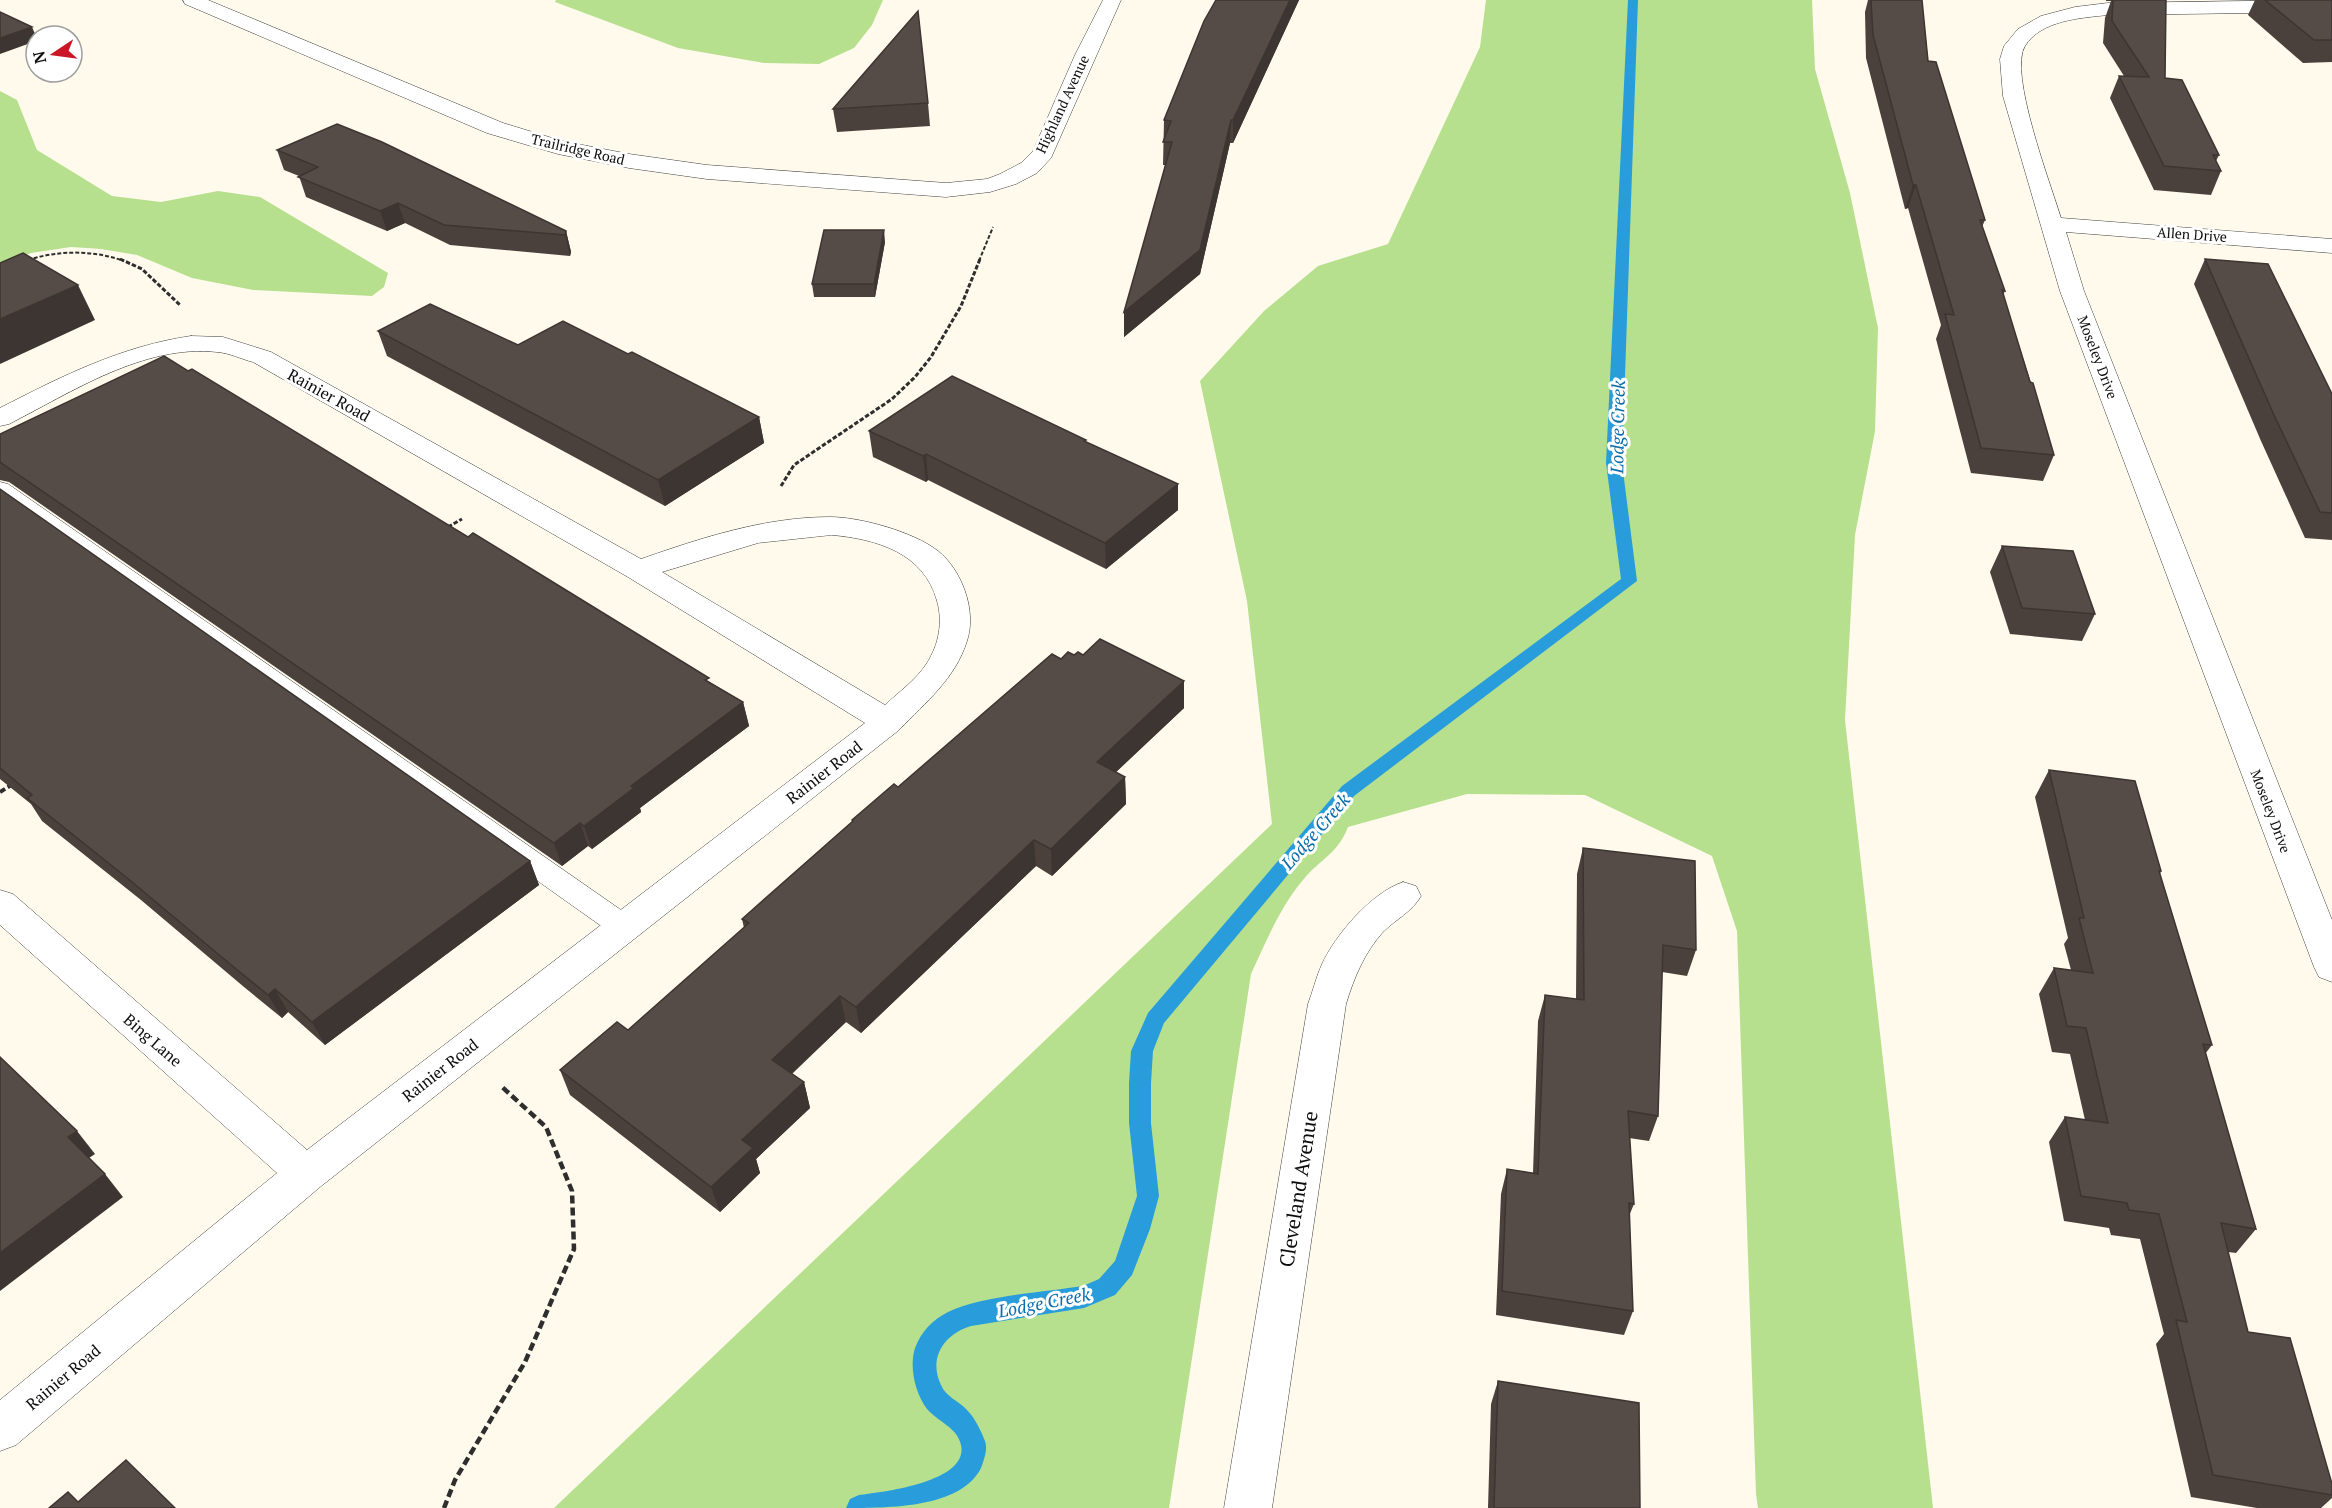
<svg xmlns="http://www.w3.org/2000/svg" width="2332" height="1508" font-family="'PT Serif',serif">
	<rect width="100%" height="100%" fill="#fffaeb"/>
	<g fill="#b7e08e">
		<path d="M556 0H883L872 25 854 48 819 64 764 63 678 48 555 2Z"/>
		<path d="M1486 0H1812L1815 69 1850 193 1878 328 1875 431 1855 535 1845 720 1933 1508H1758L1756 1494 1737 931 1712 856 1585 795 1467 794 1348 827C1337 855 1321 858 1303 880 1280 907 1266 942 1251 974L1169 1508H554L1272 824 1247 601 1200 381 1264 311 1318 266 1388 244 1480 47Z"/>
		<path d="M0 91 17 100 37 150 112 196 161 202 218 191 260 197 388 273 384 287 372 296 253 290 192 278 137 255 101 249 71 247 31 253 0 266Z"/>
	</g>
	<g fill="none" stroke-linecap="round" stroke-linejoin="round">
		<path fill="#299ddc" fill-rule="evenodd" d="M1628 0H1638L1622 463 1637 581 1354 796 1164 1023 1153 1051 1151 1083V1123L1159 1196 1150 1229 1132 1275 1115 1295 1084 1308 971 1326C944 1334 928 1358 941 1385 946 1397 959 1401 967 1410 975 1418 981 1431 985 1441 988 1449 984 1460 981 1468 961 1508 889 1508 846 1508L850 1499 859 1495C883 1492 969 1482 961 1445 957 1427 938 1422 927 1409 915 1393 909 1367 915 1348 921 1332 932 1320 948 1312 980 1296 1045 1292 1083 1286L1099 1279 1115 1261 1137 1196 1129 1123V1083L1131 1051 1148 1013 1342 786 1621 579 1606 463Z"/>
		<g stroke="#3f3f3f" stroke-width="1">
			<path id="lane" d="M0 482 8 484 634 919 639 927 634 935 624 938 614 935 0 500Z"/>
		</g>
		<g stroke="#3f3f3f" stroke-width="1">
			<g id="street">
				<path d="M183 0H208L503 123 562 141 629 154 707 165 946 183 987 179 1000 174 1021 163 1033 151 1075 55 1103 0H1121L1051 158 1037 173 1016 184 990 192 946 197 707 179 629 168 558 154 487 133 185 4Z"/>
				<path d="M2332 0V12L2108 15C2081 18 2041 20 2025 46 2008 72 2051 185 2061 218L2332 239V253L2066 232 2084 291 2332 920V982L2319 977 2314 967 2060 291 2003 96 2000 59 2004 46 2018 29 2041 16 2075 7 2108 3Z"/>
				<path d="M191 336 223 337 271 352 641 559C701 538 765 517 830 517 860 517 914 532 938 551 962 570 977 611 967 641 955 679 926 702 899 730L320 1187 16 1445 0 1451V1400L277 1173 0 925V890L13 894 307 1150 865 723 628 577 253 362C241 359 230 353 217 352 144 344 72 392 9 424L0 426V408C62 376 122 346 191 336ZM832 535C877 539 924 553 937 601 943 622 939 644 927 663 917 679 899 692 885 705L662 572 758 543Z"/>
				<path d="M1403 882 1416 886 1421 896C1412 912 1396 919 1383 932 1364 953 1354 978 1346 1004L1272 1508H1224L1308 1004C1313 991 1316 977 1322 964 1336 934 1371 893 1403 882Z"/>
			</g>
		</g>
		<g stroke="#2e2e2e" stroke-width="2" stroke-dasharray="4 2" stroke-linecap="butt">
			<path d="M28 260C59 250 93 250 124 261"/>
			<path d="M979 261 993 227"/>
		</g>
		<g stroke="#2e2e2e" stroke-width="3" stroke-dasharray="4.5 2" stroke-linecap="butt">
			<path d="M120 259 142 269 180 305"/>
			<path d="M28 260 31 259"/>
			<path d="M781 486 794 465 892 399 915 377 931 357 961 306 980 259"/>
			<path d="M448 527 462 519"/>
		</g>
		<path stroke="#2e2e2e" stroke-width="4" stroke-dasharray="6 3" stroke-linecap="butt" d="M0 792 13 784"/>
		<path stroke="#2e2e2e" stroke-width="4.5" stroke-dasharray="8 4" stroke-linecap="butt" d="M444 1508 455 1480 525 1362 574 1249 572 1191 546 1127 501 1086"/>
		<use href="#lane" fill="#fff" fill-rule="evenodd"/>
		<use href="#street" fill="#fff" fill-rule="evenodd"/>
	</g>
	<g fill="#4a413d">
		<path d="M1216 0H1299L1233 143H1230L1200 274 1124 337 1165 165H1163L1164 120Z"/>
		<path d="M1868 0H1922L1928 61 1985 220 1982 227 2005 291 2003 295 2054 455 2043 481 1971 473 1936 339 1941 325 1908 208 1905 209 1866 58 1865 12Z"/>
		<path d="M2106 0H2166L2165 78 2219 155 2216 161 2221 171 2211 195 2154 190 2110 98 2119 76H2124L2103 43 2105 18 2111 1H2106Z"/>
		<path d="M2255 0H2332V62L2303 63 2248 15Z"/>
		<path d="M928 103 930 126 837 132 833 109Z"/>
		<path d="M277 150 566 231 571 252 570 256 450 245 405 223 387 231 306 197 299 176 284 170Z"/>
		<path d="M885 242 875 297H814L812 284Z"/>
		<path d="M2205 259 2332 394V540L2305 538 2261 441 2194 284Z"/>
		<path d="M378 331 518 345 628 354 759 417 764 443 665 506 387 356Z"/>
		<path d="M869 431 1086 442 1178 484V510L1106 569 928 480 926 482 873 457Z"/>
		<path d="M0 434 468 537 743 702 749 726 640 808 641 812 592 849 588 846 562 866 9 482 0 480Z"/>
		<path d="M0 489 530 861 539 885 325 1045 288 1012 282 1018 244 987 141 900 42 821 31 804 0 779Z"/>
		<path d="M2002 546 2095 614 2082 641 2010 634 1990 572Z"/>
		<path d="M1061 659 1184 708 1116 772 1125 777 1126 804 1052 876 1036 866 861 1033 846 1022 792 1074 804 1082 810 1108 756 1159 760 1173 720 1212 570 1095 560 1070 628 1030 744 928 742 919 852 822V820L898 787Z"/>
		<path d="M2049 770 2161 871 2160 874 2212 1045 2205 1054 2256 1229 2236 1253 2228 1252 2248 1332 2332 1484V1498L2321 1508H2257L2191 1497 2156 1344 2164 1334 2140 1239 2111 1235 2109 1228 2064 1221 2049 1142 2065 1117 2085 1120 2070 1054 2052 1052 2039 994 2054 968 2071 970 2064 944 2068 938 2035 797Z"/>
		<path d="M1583 848 1696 950 1687 976 1662 972 1658 1116 1649 1141 1629 1138 1634 1204 1629 1216 1633 1311 1624 1335 1496 1315 1501 1194 1507 1169 1533 1173 1538 1021 1545 995 1576 999 1577 874Z"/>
		<path d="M1498 1381 1640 1508H1488L1491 1404Z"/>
	</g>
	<g fill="#3c3532">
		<path d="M1290 0H1299L1233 143V120Z"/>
		<path d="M32 27 36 36V41L0 54V38Z"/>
		<path d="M1231 120 1230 143 1200 274 1124 337V312Z"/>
		<path d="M1913 185H1916L1908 208 1905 209Z"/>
		<path d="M398 203 405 223 387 231 380 211Z"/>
		<path d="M884 230 885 242 875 297 874 284Z"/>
		<path d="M566 231 571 252 570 256 565 235Z"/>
		<path d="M78 285 95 320 0 364V319Z"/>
		<path d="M759 417 764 443 665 506 658 480Z"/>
		<path d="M926 454 928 480 926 482 923 456Z"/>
		<path d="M1178 484V510L1106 569 1105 543Z"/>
		<path d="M1184 681V708L1098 789 1097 762Z"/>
		<path d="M743 702 749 726 640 808 641 812 592 849 584 826 631 786Z"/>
		<path d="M1125 777 1126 804 1052 876 1051 849Z"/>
		<path d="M580 823 588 846 562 866 554 843Z"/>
		<path d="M1034 840 1036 866 861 1033 856 1007Z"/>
		<path d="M530 861 539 885 325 1045 312 1022Z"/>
		<path d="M275 989 288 1012 282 1018 268 995Z"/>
		<path d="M840 996 846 1022 779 1085 772 1060Z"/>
		<path d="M804 1082 810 1108 756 1159 760 1173 720 1212 711 1187 742 1140Z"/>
		<path d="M77 1131 95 1154 86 1160 68 1137Z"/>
		<path d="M105 1174 123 1197 0 1291V1253Z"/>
	</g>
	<g fill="#564c47" stroke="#3c3532" stroke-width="1.5">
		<path d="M1216 0H1290L1233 120H1231L1200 250 1124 312 1172 142H1163L1171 121 1164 120 1204 21Z"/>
		<path d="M1871 0H1922L1928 61 1936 62 1985 220H1980L2005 291 2002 290 2030 382 2033 383 2054 455 1981 448 1945 314 1954 315 1916 185H1913L1873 35Z"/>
		<path d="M2113 0H2166L2165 78 2182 80 2219 155H2213L2221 171 2164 166 2119 76 2149 77 2112 21Z"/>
		<path d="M2265 0H2332V40H2314Z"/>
		<path d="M918 11 928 103 833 109Z"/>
		<path d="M0 12 32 27 0 38Z"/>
		<path d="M337 124 382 142 566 231 565 235 444 225 398 203 380 211 298 177 318 167 277 150Z"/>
		<path d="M824 230H884L874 284H812Z"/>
		<path d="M23 253 78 285 0 319V263Z"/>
		<path d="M2205 259 2268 264 2332 394V513L2320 512 2274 415Z"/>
		<path d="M430 304 518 345 563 321 628 354 632 352 759 417 658 480 378 331Z"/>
		<path d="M164 356 188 371 192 369 468 537 473 533 709 678 705 680 743 702 631 786 634 788 584 826 580 823 554 843 0 462V434Z"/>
		<path d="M952 376 1086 440 1084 441 1178 484 1105 543 926 454 923 456 869 431Z"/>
		<path d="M0 489 530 861 312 1022 275 989 268 995 230 964 126 877 27 798 32 795 0 768Z"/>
		<path d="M2002 546 2073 551 2095 614 2022 608Z"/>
		<path d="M1100 639 1184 681 1097 762 1125 777 1051 849 1034 840 856 1007 840 996 772 1060 804 1082 742 1140 753 1148 711 1187 560 1070 617 1022 628 1030 749 923 742 919 853 821 852 820 894 784 898 787 1052 654 1061 659 1068 652 1074 655 1078 652 1083 655Z"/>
		<path d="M2049 770 2135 781 2161 871H2159L2212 1045 2203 1044 2256 1229 2221 1223 2248 1332 2290 1338 2332 1484V1495L2213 1475 2176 1320 2187 1322 2159 1214 2129 1210 2127 1203 2081 1196 2065 1117 2108 1123 2086 1028 2067 1026 2054 968 2093 973 2079 918H2084Z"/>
		<path d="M1583 848 1695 861 1696 950 1663 945 1658 1116 1628 1111 1634 1204 1629 1203 1633 1311 1502 1291 1507 1169 1538 1174 1545 995 1584 1000Z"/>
		<path d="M0 1057 77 1131 68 1137 105 1174 0 1253Z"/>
		<path d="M1498 1381 1639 1403 1640 1508H1494Z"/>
		<path d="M126 1460 175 1508H49L68 1492 78 1502Z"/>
	</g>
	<g text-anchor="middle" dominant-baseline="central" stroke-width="6" stroke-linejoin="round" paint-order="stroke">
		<g font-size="14" fill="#0c0c0c" stroke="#fff">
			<text transform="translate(1062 104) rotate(-65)">Highland Avenue</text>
			<text transform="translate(578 149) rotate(13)">Trailridge Road</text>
			<text transform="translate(2192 234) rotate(4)">Allen Drive</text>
			<text transform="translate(2098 357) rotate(69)">Moseley Drive</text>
			<text transform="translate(2271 811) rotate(69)">Moseley Drive</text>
		</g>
		<g font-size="16" fill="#0c0c0c" stroke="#fff">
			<text transform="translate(329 395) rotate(29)">Rainier Road</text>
			<text transform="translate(824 772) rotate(-38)">Rainier Road</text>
			<text transform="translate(153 1040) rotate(41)">Bing Lane</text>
			<text transform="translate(440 1070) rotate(-38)">Rainier Road</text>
			<text transform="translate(63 1377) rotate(-40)">Rainier Road</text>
		</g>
		<g font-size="18" font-style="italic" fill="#096cab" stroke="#fff">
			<text transform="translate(1617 427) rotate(-89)">Lodge Creek</text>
			<text transform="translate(1315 831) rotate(-49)">Lodge Creek</text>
			<text transform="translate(1044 1302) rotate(-11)">Lodge Creek</text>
		</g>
		<g font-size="20" fill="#0c0c0c" stroke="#fff">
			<text transform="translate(1298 1189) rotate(-81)">Cleveland Avenue</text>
		</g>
	</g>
	<g transform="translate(54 54) rotate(257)"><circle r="28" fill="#ffffff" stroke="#9e9e9e" stroke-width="1.5"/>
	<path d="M0-4.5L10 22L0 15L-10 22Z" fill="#cb1627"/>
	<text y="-9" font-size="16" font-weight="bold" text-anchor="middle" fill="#0c0c0c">N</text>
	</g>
</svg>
